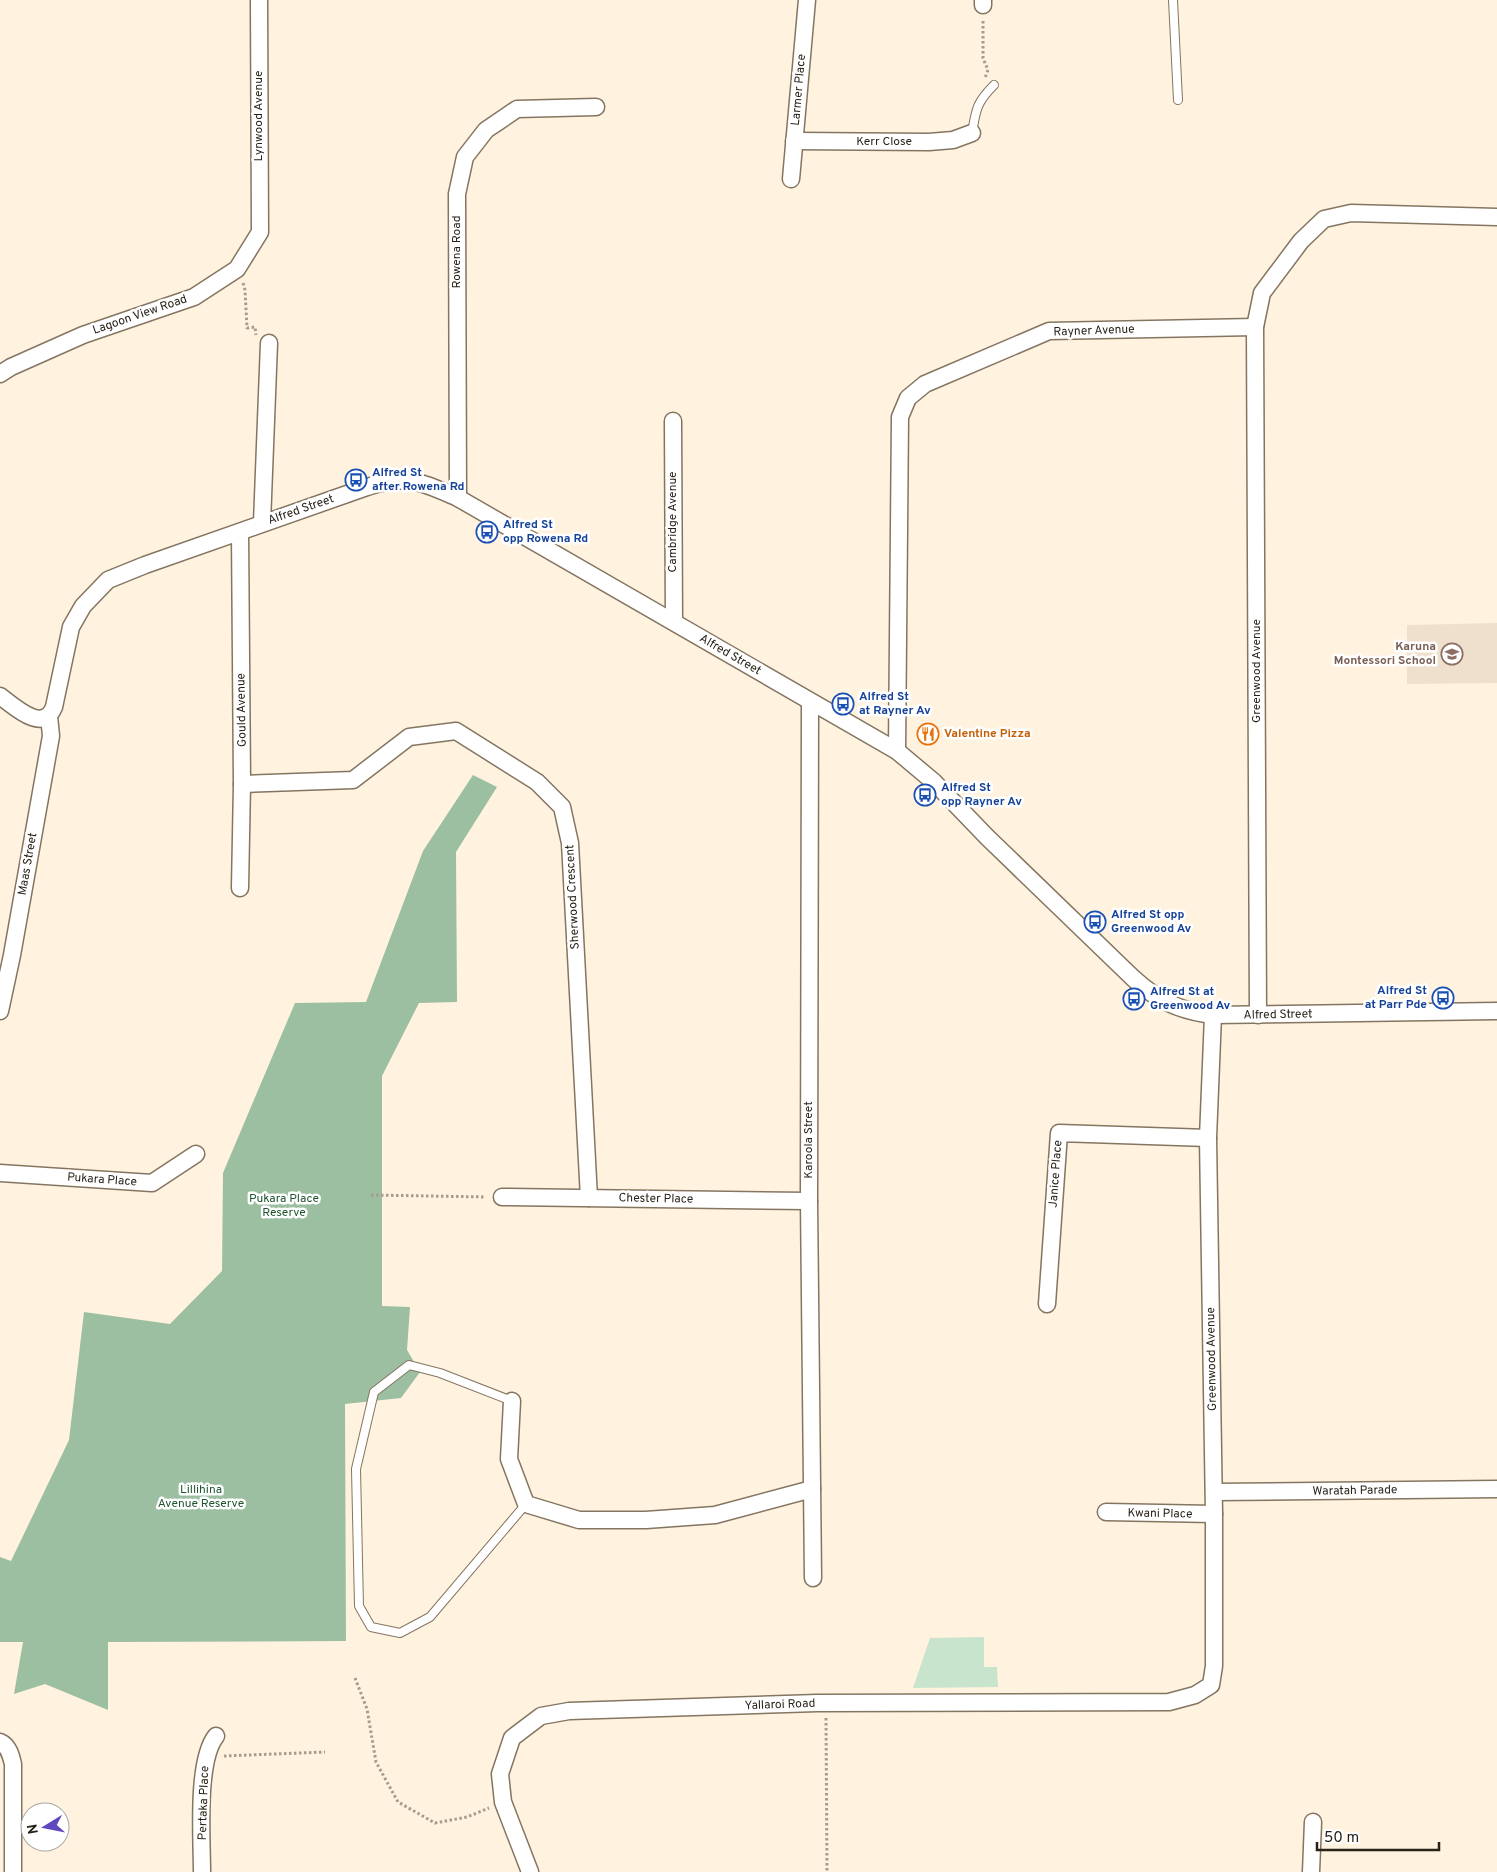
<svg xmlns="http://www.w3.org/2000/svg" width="1497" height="1872" font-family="Overpass,sans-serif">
	<rect width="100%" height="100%" fill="#fff2df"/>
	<path fill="#eee0cd" d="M1497 623V683L1407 684V625Z"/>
	<path fill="#c9e4cd" d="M984 1637V1667H997L998 1687 913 1688 930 1638Z"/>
	<path fill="#9cbfa2" d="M473 775 497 787 456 852 457 1002 419 1003 382 1076V1306L410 1307 407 1350 420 1372 401 1398 345 1404 346 1641 108 1642V1710L45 1684 14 1694 23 1642H0V1557L11 1561 69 1440 84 1312 170 1324 222 1271 223 1173 295 1003 366 1002 423 851Z"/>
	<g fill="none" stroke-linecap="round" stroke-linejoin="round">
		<g stroke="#847560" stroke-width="10">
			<g id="service">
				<path d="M1173 0 1178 100"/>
				<path d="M972 133C976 110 976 103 994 85"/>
				<path d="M512 1401 440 1373 409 1365 374 1392 356 1469 359 1606 371 1627 400 1633 430 1617 526 1504"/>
			</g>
		</g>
		<g stroke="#847560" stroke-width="19">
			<g id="minor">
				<path d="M983 0V5"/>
				<path d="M794 141 929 142 953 140 972 133"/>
				<path d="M791 179 807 0"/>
				<path d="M0 374 11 367 83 335 194 297 237 269 260 232 259 0"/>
				<path d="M673 421 674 622"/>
				<path d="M458 498 457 194 465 157 486 130 517 109 596 107"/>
				<path d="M262 523 269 343"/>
				<path d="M0 696C15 707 43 734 54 707L71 627 83 606 108 580 145 565 367 487C408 474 421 482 458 498L897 751 934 782 987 837 1133 978C1158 1001 1180 1011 1213 1015L1497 1011"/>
				<path d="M810 702 809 1201 813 1578"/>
				<path d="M897 751 900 417 908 398 925 384 1049 331 1255 327"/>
				<path d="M242 784 353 780 409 737 456 731 537 782 562 807 570 843 589 1198"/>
				<path d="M240 888 242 784 240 532"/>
				<path d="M0 1011 12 955 51 736 49 716"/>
				<path d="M1258 1015 1255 327 1262 293 1301 241 1324 219 1351 213 1497 217"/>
				<path d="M0 1173 152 1183 196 1154"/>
				<path d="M502 1197 809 1201"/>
				<path d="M1047 1304 1059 1133 1208 1138"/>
				<path d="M512 1401 509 1459 526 1504 579 1520H646L715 1515 812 1489"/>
				<path d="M1214 1492 1497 1489"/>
				<path d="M1106 1512 1214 1514"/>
				<path d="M0 1742C9 1746 11 1756 13 1764V1872"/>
				<path d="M202 1872C202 1839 196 1761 216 1736"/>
				<path d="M530 1872 503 1802 500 1774 512 1738 541 1716 569 1711 817 1703 1169 1702 1195 1695 1211 1685 1214 1666V1514L1208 1138 1213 1015"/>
				<path d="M1311 1872 1313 1822"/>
			</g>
		</g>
		<g stroke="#a69c8d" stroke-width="3" stroke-dasharray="2.5 2.5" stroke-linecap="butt">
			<path d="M983 21V58L988 70 985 78"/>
			<path d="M243 283 245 290 247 328 255 327 256 335"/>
			<path d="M371 1195 486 1197"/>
			<path d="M355 1678 367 1709 376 1762 398 1802 435 1823 467 1817 489 1808"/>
			<path d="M826 1718 827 1872"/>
			<path d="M224 1756 325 1752"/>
		</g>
		<use href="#service" stroke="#fff" stroke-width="8"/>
		<use href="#minor" stroke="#fff" stroke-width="16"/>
	</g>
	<defs>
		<g id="bus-ring" transform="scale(1.125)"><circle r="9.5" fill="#fff" stroke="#1a4fb4" stroke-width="1.5"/><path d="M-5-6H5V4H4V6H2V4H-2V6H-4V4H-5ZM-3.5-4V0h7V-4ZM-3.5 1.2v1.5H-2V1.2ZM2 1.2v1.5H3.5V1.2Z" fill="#1a4fb4"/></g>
		<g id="school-ring" transform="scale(1.125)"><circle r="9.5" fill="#fff" stroke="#8d6e63" stroke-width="1.5"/><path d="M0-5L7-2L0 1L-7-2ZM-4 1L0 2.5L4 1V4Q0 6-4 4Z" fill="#8d6e63"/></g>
		<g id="restaurant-ring" transform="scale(1.125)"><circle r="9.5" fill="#fff" stroke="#e8710a" stroke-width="1.5"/><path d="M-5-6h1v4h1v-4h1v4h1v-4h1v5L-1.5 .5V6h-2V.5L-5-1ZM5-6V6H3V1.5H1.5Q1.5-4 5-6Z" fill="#e8710a"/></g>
	</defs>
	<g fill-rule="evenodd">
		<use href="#bus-ring" x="356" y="480"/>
		<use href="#bus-ring" x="487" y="532"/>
		<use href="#school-ring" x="1452" y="654"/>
		<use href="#bus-ring" x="843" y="704"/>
		<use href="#restaurant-ring" x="928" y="734"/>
		<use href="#bus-ring" x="925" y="795"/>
		<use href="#bus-ring" x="1095" y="922"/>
		<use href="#bus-ring" x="1443" y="998"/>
		<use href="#bus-ring" x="1134" y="999"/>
	</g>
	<g text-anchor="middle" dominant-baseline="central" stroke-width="5" stroke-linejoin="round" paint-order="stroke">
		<g font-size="12" fill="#282219" stroke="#fff">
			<text transform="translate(799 90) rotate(-85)">Larmer Place</text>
			<text transform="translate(259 116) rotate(-90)">Lynwood Avenue</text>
			<text x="884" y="142">Kerr Close</text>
			<text transform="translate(457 252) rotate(-90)">Rowena Road</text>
			<text transform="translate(140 315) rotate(-19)">Lagoon View Road</text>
			<text transform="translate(1094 331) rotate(-2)">Rayner Avenue</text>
			<text transform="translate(301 510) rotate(-19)">Alfred Street</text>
			<text transform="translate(673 522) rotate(-90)">Cambridge Avenue</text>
			<text transform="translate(730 655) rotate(30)">Alfred Street</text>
			<text transform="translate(1257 671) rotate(-90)">Greenwood Avenue</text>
			<text transform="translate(242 710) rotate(-91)">Gould Avenue</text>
			<text transform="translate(28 864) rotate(-80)">Maas Street</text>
			<text transform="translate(573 897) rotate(-93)">Sherwood Crescent</text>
			<text transform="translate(1278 1015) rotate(-1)">Alfred Street</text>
			<text transform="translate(809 1140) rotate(-90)">Karoola Street</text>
			<text transform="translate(1056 1174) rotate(-86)">Janice Place</text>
			<text transform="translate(102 1180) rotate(4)">Pukara Place</text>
			<text transform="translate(656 1199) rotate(1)">Chester Place</text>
			<text transform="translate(1212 1359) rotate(-91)">Greenwood Avenue</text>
			<text transform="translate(1355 1491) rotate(-1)">Waratah Parade</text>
			<text transform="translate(1160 1514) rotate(1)">Kwani Place</text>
			<text transform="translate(780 1705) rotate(-2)">Yallaroi Road</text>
			<text transform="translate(204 1803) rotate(-88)">Pertaka Place</text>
		</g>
		<g font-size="12" font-weight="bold" fill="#164399" stroke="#fff" text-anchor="start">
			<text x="372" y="473">Alfred St<tspan x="372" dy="14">after Rowena Rd</tspan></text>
			<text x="503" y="525">Alfred St<tspan x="503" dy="14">opp Rowena Rd</tspan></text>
			<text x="859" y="697">Alfred St<tspan x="859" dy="14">at Rayner Av</tspan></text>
			<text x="941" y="788">Alfred St<tspan x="941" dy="14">opp Rayner Av</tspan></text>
			<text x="1111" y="915">Alfred St opp<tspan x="1111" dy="14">Greenwood Av</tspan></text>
			<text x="1427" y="991" text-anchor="end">Alfred St<tspan x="1427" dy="14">at Parr Pde</tspan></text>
			<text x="1150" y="992">Alfred St at<tspan x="1150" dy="14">Greenwood Av</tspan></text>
		</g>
		<g font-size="12" font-weight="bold" fill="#785e54" stroke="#fff" text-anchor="end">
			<text x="1436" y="647">Karuna<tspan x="1436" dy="14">Montessori School</tspan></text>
		</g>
		<g font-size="12" font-weight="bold" fill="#c56008" stroke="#fff" text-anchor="start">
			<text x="944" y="734">Valentine Pizza</text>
		</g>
		<g font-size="12" fill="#20552e" stroke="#fff">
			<text x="284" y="1199">Pukara Place<tspan x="284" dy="14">Reserve</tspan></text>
			<text x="201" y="1490">Lillihina<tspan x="201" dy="14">Avenue Reserve</tspan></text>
		</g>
	</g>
	<g transform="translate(45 1827) rotate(260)"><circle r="24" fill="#ffffff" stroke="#a9a7a3"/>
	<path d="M0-4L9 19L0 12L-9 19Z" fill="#6047bf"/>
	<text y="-8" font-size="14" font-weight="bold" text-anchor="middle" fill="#282219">N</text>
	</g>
	<path d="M1317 1842v8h122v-8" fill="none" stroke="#282219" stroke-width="2.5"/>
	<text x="1324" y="1842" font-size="15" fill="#282219" stroke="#ffffff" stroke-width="4" paint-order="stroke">50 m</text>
</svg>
